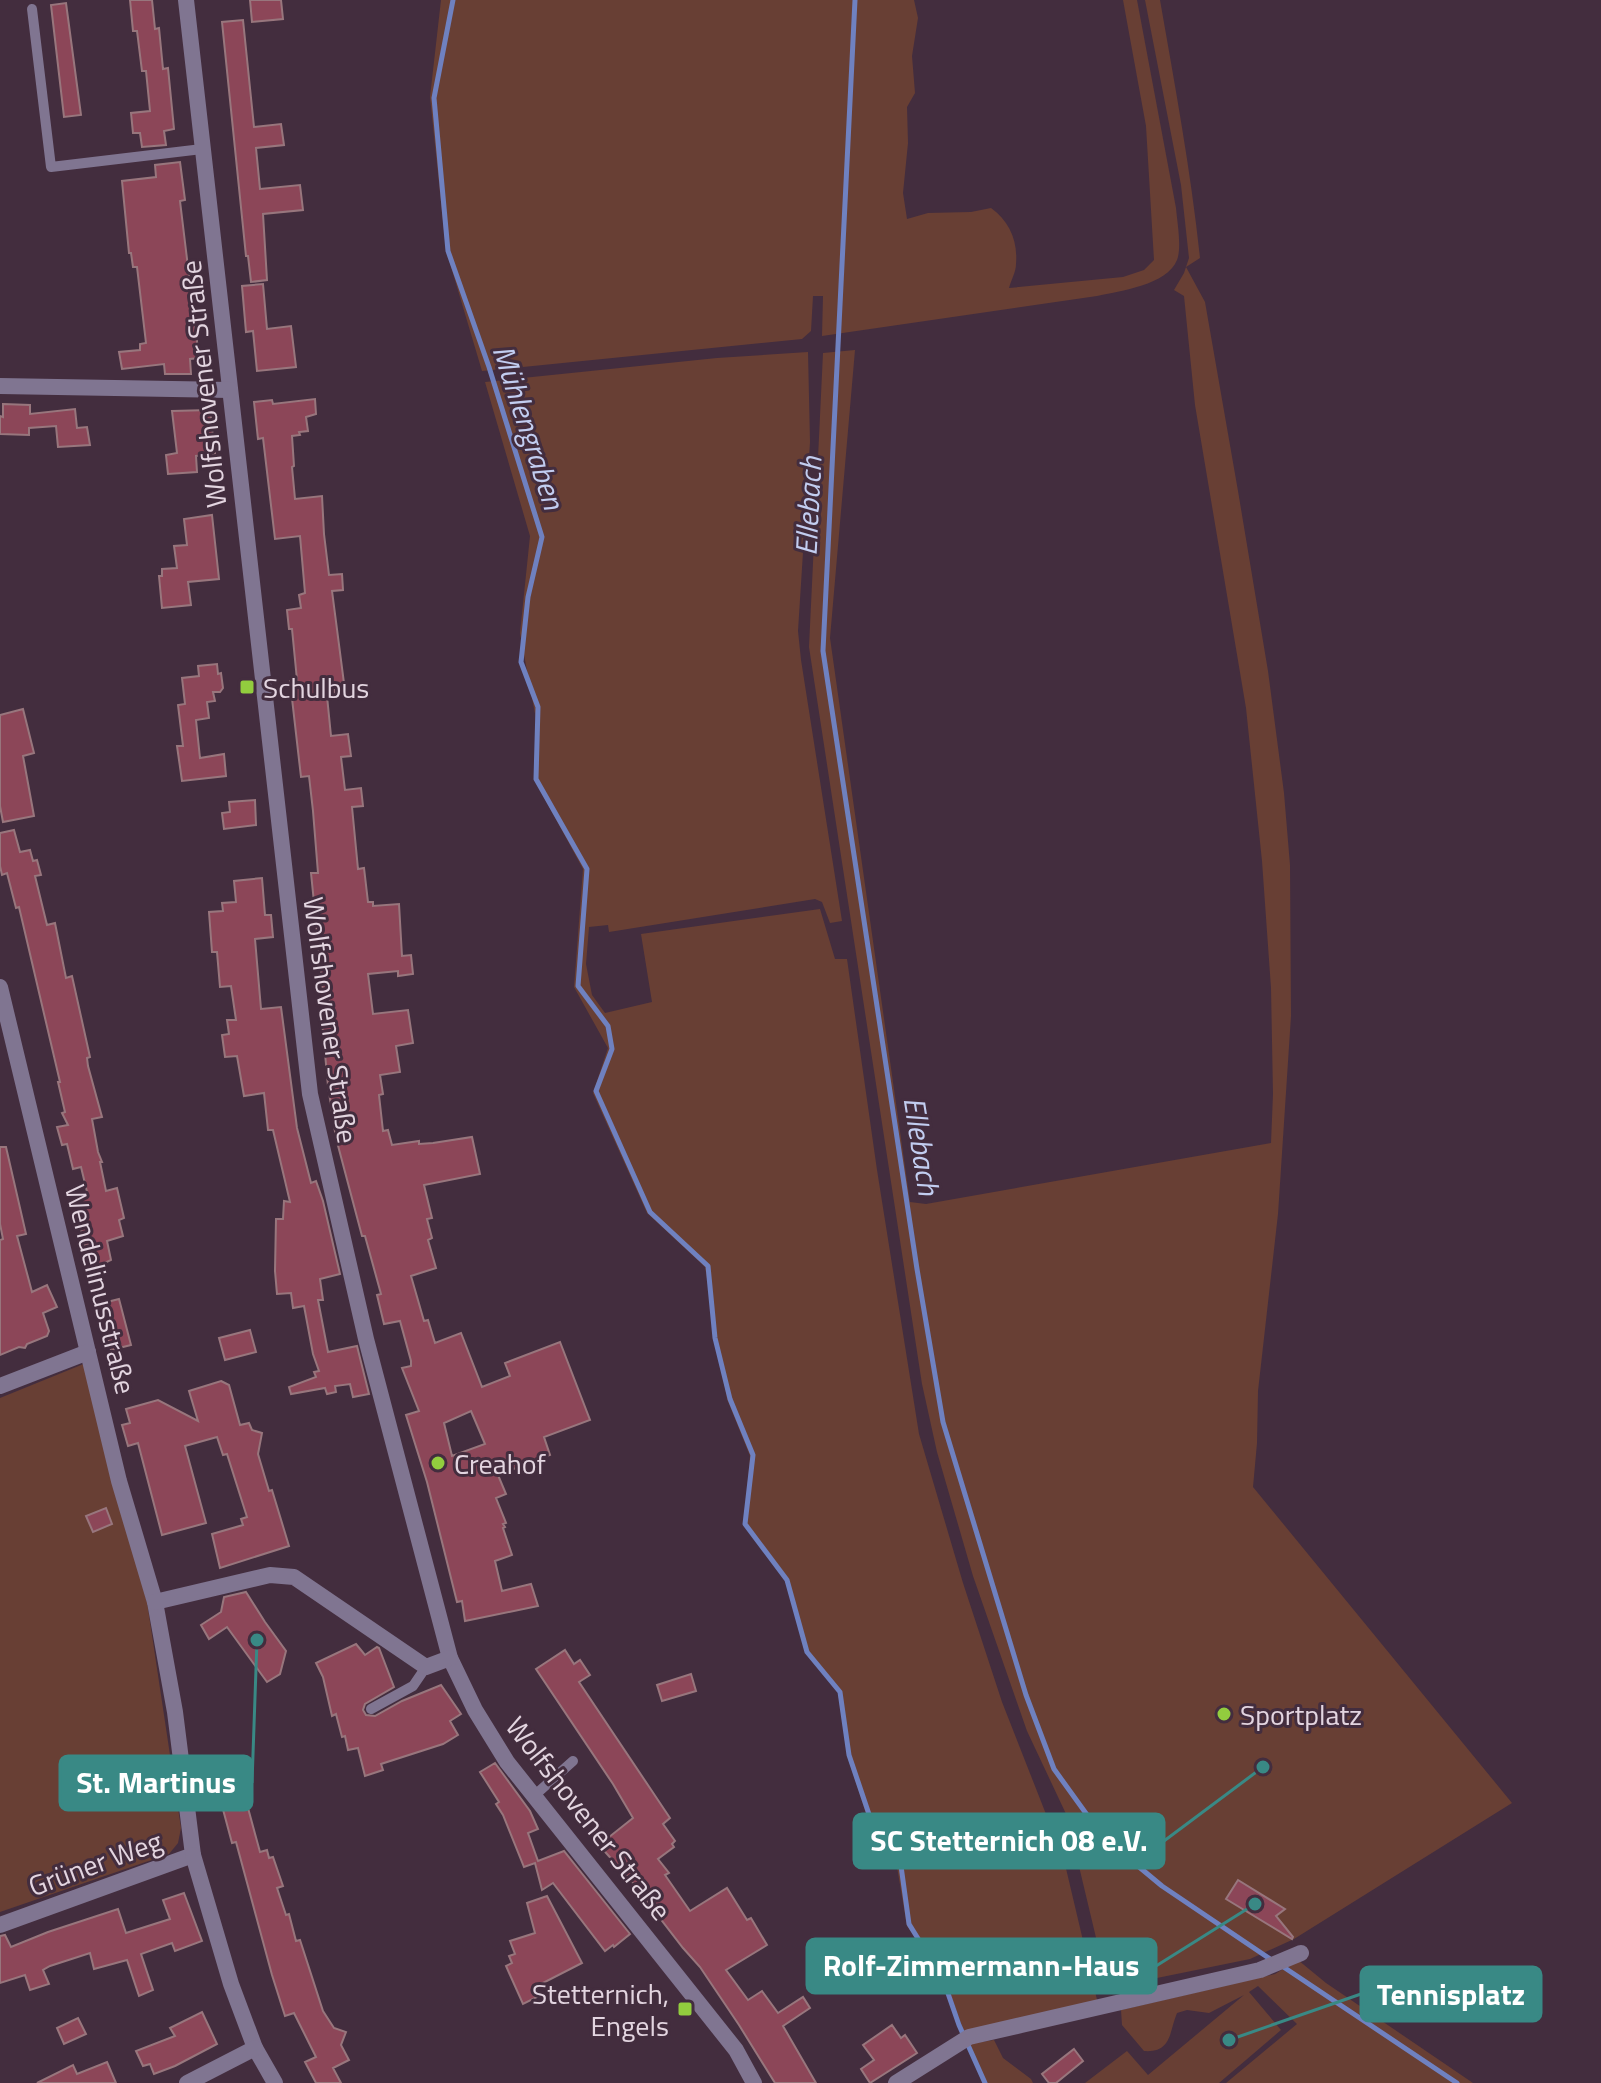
<svg xmlns="http://www.w3.org/2000/svg" width="1601" height="2083" font-family="'Titillium Web',sans-serif">
	<rect width="100%" height="100%" fill="#432d3e"/>
	<g fill="#683f34">
		<path d="M441 0H914L918 18 912 56 915 93 907 107 908 143 903 193 907 219 928 213 971 212 991 208C1009 221 1018 240 1016 264 1016 272 1011 280 1009 288L1123 277 1144 270 1154 260 1146 126 1123 0H1137L1176 208C1177 221 1182 247 1177 260 1167 285 1120 291 1097 296L822 336 823 296H813L811 331 802 339 482 371 446 250 430 97Z"/>
		<path d="M1145 0H1160C1175 86 1191 172 1200 258L1186 267 1205 302 1238 491 1268 671 1284 793 1290 865 1291 1016 1278 1214 1258 1391 1257 1443 1253 1487 1512 1803 1294 1939 1250 1959 1108 1988 1067 1816 1027 1731 973 1576 937 1452 922 1384 809 647 823 353 855 350 830 638 910 1202 926 1204 1271 1143 1273 1094 1271 988 1262 861 1246 708 1195 405 1184 296 1174 290 1184 273 1189 258 1181 185Z"/>
		<path d="M808 352 810 442 798 631 801 660 842 921 830 923 822 902 815 899 609 932 608 925 589 927 586 964 592 995 605 1013 652 1002 641 934 820 909 835 959H847L877 1170 919 1434 963 1583 1002 1702 1064 1860 1098 2004 964 2032 945 1979 907 1926 897 1867 871 1829 847 1755 838 1692 806 1653 785 1580 744 1524 750 1456 727 1399 705 1267 647 1213 593 1093 608 1048 574 987 583 869 534 779 536 719 520 633 530 536 485 382 717 358Z"/>
		<path d="M86 1363 147 1602 181 1828 178 1843 169 1854 0 1912V1398Z"/>
		<path d="M1298 1960 1326 1983 1473 2083H1226L1297 2024 1258 1986 1249 1992 1281 2030 1219 2083H1085L1127 2051 1148 2075 1244 1995 1209 2013 1187 2010 1177 2013C1169 2032 1172 2053 1144 2051L1122 2025 1121 2010 1275 1974Z"/>
		<path d="M994 2040 1003 2058 1031 2079 1033 2083H984L969 2044Z"/>
	</g>
	<g fill="none" stroke-linecap="round" stroke-linejoin="round">
		<g stroke="#6f81c0" stroke-width="5">
			<path d="M453 0 434 98 448 251 489 367 542 537 528 597 521 662 538 707 536 779 587 869 578 986 608 1026 612 1049 596 1091 650 1212 708 1266 715 1338 730 1399 753 1455 745 1524 787 1580 807 1652 840 1692 849 1755 874 1829 901 1866 909 1924 943 1979 959 2025 985 2083"/>
			<path d="M855 0 823 651 917 1269 943 1422 1026 1695 1054 1769 1103 1837 1162 1886 1273 1961"/>
			<path d="M1282 1966 1457 2083"/>
		</g>
	</g>
	<g fill="#8c4658" stroke="#98767d" stroke-width="2" fill-rule="evenodd">
		<path d="M130 0H152L155 29 159 28 163 69 168 68 174 129 164 131 166 145 142 147 140 133H133L131 113 150 111 146 71H142L137 31H133Z"/>
		<path d="M250 0H281L283 19 252 22Z"/>
		<path d="M66 3 81 115 64 117 51 5Z"/>
		<path d="M243 20 254 127 281 124 284 145 256 148 260 189 300 185 303 210 263 214 267 280 251 282 248 256H246L222 22Z"/>
		<path d="M180 162 185 200 180 201 199 358 190 359 191 374H165L164 364 122 369 119 352 140 350V344L146 343 137 267H133L131 253H129L122 181 156 177 155 165Z"/>
		<path d="M263 284 267 329 291 326 296 367 257 371 253 331 246 332 242 286Z"/>
		<path d="M315 399 316 414 306 417 308 431 299 432 300 435 292 436 294 466 292 467 295 499 322 496 324 534 329 575 342 574 343 590 332 591 344 683 334 684 335 695 327 696 331 736 348 734 351 756 341 757 345 790 361 788 363 806 352 807 358 869 364 868 368 902H373V906L399 904 402 956 411 955 413 974 398 976V971L368 974 373 1014 408 1010 413 1043 396 1046 400 1072 380 1075 383 1094 379 1095 383 1131 388 1130 392 1145 419 1141V1144L433 1143 472 1137 480 1174 424 1185 432 1218 427 1219 432 1238 428 1240 436 1268 411 1276 424 1321 428 1320 435 1343 461 1333 482 1387 510 1376 505 1363 560 1342 590 1420 544 1437 550 1455 498 1475 506 1494 496 1498 506 1523 503 1524 505 1527 503 1528 512 1555 495 1561 502 1591 531 1584 538 1606 465 1621 462 1601 457 1602 427 1482 406 1415 419 1411 402 1368 411 1366V1361L400 1321 384 1324 377 1295 381 1294 365 1236H362L336 1138 328 1086 322 1021 331 1020 328 990 323 991 311 873H318L313 811 309 776 301 777 290 681 297 680 292 629H289L287 610 301 608 299 595 305 593 300 536 275 539 263 438 258 439 254 402 272 400 273 404ZM471 1411 485 1444 452 1456 444 1423Z"/>
		<path d="M3 404 30 405V414L75 409 77 428 87 427 90 445 58 447 56 426 29 428V435L0 434V416L3 417Z"/>
		<path d="M210 410 215 454 196 456 197 472 168 474 166 455 177 453 172 411Z"/>
		<path d="M212 515 219 579 188 582 191 605 162 608 159 576H162V569L177 568 174 546 187 545 184 519Z"/>
		<path d="M217 664 218 674 221 673 223 688 220 692H213L215 701 207 702 209 718 196 720 200 758 224 754 226 776 182 781 177 746H183L178 705 185 704 182 678 199 676 198 666Z"/>
		<path d="M23 709 34 753 23 756 34 816 3 822 0 806V715Z"/>
		<path d="M255 800 256 825 224 829 222 813 230 812 229 802Z"/>
		<path d="M14 830 20 852 30 850 33 861 37 860 41 875 35 876 47 925 55 923 66 978 72 976 90 1057 87 1058 88 1066 102 1117 92 1119 98 1152 102 1162H100L106 1191 117 1188 124 1218 119 1220 123 1236 107 1241 111 1260 94 1268 88 1245 85 1246 81 1230 85 1228 82 1220 85 1219 79 1198 88 1196 81 1167 73 1169 67 1144 62 1145 57 1127 68 1125 62 1113 65 1112 58 1082H60L19 907 16 908 7 873 2 875 0 866V833Z"/>
		<path d="M262 878 265 915H271L273 937 255 939 261 1009 281 1007 297 1128 311 1183 316 1181 323 1201 340 1274 320 1279 323 1300H318L328 1352 357 1346 369 1394 353 1397 350 1384 335 1386 336 1392 327 1394 325 1388 291 1394 289 1387 316 1377 314 1372 319 1371 313 1354 304 1306 293 1308 291 1293 277 1294 275 1271 276 1219H283L284 1201 290 1202 273 1130H268L264 1093 244 1096 237 1056 225 1057 222 1035 229 1034 227 1020H236L231 986 220 987 217 952H212L209 912 223 911 222 903 236 902 234 881Z"/>
		<path d="M0 1147H6L26 1234 17 1236 32 1292 47 1285 57 1307 43 1313 49 1331 47 1336 27 1344 25 1348 19 1347 0 1355V1240L3 1239 0 1224Z"/>
		<path d="M119 1299 131 1345 111 1350 99 1304Z"/>
		<path d="M250 1330 256 1352 225 1360 219 1338Z"/>
		<path d="M221 1381 229 1385 240 1425 249 1423 252 1430 262 1433 258 1454 269 1491 272 1490 289 1546 220 1568 212 1534 243 1525 241 1519 247 1517 227 1454 223 1455 217 1437 185 1446 206 1523 162 1535 138 1443 128 1446 122 1425 130 1423 126 1409 158 1400 198 1421 189 1391Z"/>
		<path d="M106 1508 112 1524 93 1532 86 1516Z"/>
		<path d="M246 1592 265 1622 286 1651 280 1674 267 1682 227 1627 209 1639 201 1625 221 1612 224 1597Z"/>
		<path d="M356 1644 365 1655 377 1647 379 1648 394 1687 365 1704 363 1710 366 1715 375 1716 402 1701 441 1685 461 1714 450 1721 458 1735 443 1744 381 1764 383 1770 365 1776 358 1748 348 1750 345 1736 342 1737 336 1714 332 1716 323 1677 316 1663Z"/>
		<path d="M565 1650 574 1664 580 1660 590 1675 579 1682 670 1818 663 1824 675 1841 672 1844 674 1847 658 1859 669 1873 665 1875 690 1911 727 1888 747 1920 751 1918 767 1945 726 1970 748 2000 762 1991 778 2013 803 1997 810 2008 783 2026 816 2083H775L739 2025 700 1967 683 1948 632 1882 599 1845 633 1818 613 1784 536 1669Z"/>
		<path d="M691 1674 696 1691 662 1701 657 1685Z"/>
		<path d="M495 1763 530 1811 538 1829 528 1833 538 1861 564 1851 630 1934 614 1947 613 1945 605 1951 553 1883 542 1890 535 1863 524 1867 503 1815 496 1804 499 1802 480 1772Z"/>
		<path d="M233 1784 240 1810 248 1808 260 1852 267 1850 269 1858 273 1857 283 1886 277 1888 286 1915 289 1914 296 1941 300 1940 323 2011 334 2028 346 2032 341 2045 349 2060 333 2068 341 2083H316L305 2062 316 2057 294 2013 285 2016 272 1975 236 1842 232 1843 217 1787Z"/>
		<path d="M1238 1880 1285 1909 1276 1916 1293 1937 1292 1939 1226 1899Z"/>
		<path d="M184 1893 202 1941 175 1951 172 1943 141 1954 153 1990 139 1996 127 1960 94 1969 90 1953 50 1966 43 1970 49 1984 30 1990 25 1975 0 1983V1936L5 1935 11 1947 48 1932 118 1909 126 1933 170 1919 163 1900Z"/>
		<path d="M547 1896 582 1963 533 1988 537 1997 523 2004 506 1966 512 1963 509 1956 515 1954 510 1941 535 1933 527 1903Z"/>
		<path d="M202 2012 217 2044 175 2066 154 2074 150 2064 143 2066 136 2051 175 2036 170 2028Z"/>
		<path d="M78 2018 86 2034 64 2044 57 2028Z"/>
		<path d="M892 2025 901 2038 905 2035 917 2053 870 2083 861 2069 874 2060 863 2045Z"/>
		<path d="M1074 2049 1083 2061 1056 2083H1049L1042 2074Z"/>
		<path d="M107 2062 116 2083H37L73 2065 77 2074Z"/>
	</g>
	<g fill="none" stroke-linecap="round" stroke-linejoin="round">
		<g stroke="#807591" stroke-width="10">
			<path d="M32 9 51 167 202 149"/>
			<path d="M371 1709 413 1686 426 1667"/>
			<path d="M535 1795 573 1761"/>
		</g>
		<g stroke="#807591" stroke-width="16">
			<path d="M186 0 310 1094 366 1339 450 1658 475 1710 507 1762 736 2050 754 2083"/>
			<path d="M0 386 230 390"/>
			<path d="M0 987 119 1481 155 1602 175 1712 193 1855 0 1925"/>
			<path d="M0 1386 88 1352"/>
			<path d="M155 1602 270 1575 294 1577 426 1667 450 1658"/>
			<path d="M193 1855 231 1984 255 2048 275 2083"/>
			<path d="M187 2083 255 2048"/>
			<path d="M896 2083 969 2037 1260 1970 1301 1953"/>
		</g>
	</g>
	<g fill="#92cd3e" stroke="#432d3e" stroke-width="3">
		<rect x="239" y="679" width="16" height="16" rx="4"/>
		<circle cx="438" cy="1463" r="8"/>
		<circle cx="1224" cy="1714" r="8"/>
		<rect x="677" y="2001" width="16" height="16" rx="4"/>
	</g>
	<g text-anchor="middle" dominant-baseline="central" stroke-width="6" stroke-linejoin="round" paint-order="stroke">
		<g font-size="28" fill="#e3d5e0" stroke="#432d3e">
			<text transform="translate(203 384) rotate(-96)">Wolfshovener Straße</text>
			<text transform="translate(331 1020) rotate(82)">Wolfshovener Straße</text>
			<text transform="translate(101 1289) rotate(76)">Wendelinusstraße</text>
			<text transform="translate(589 1818) rotate(52)">Wolfshovener Straße</text>
			<text transform="translate(95 1863) rotate(-20)">Grüner Weg</text>
		</g>
		<g font-size="28" fill="#e3d5e0" stroke="#432d3e" text-anchor="start">
			<text x="263" y="687">Schulbus</text>
			<text x="454" y="1463">Creahof</text>
			<text x="1240" y="1714">Sportplatz</text>
			<text x="669" y="1993" text-anchor="end">Stetternich,<tspan x="669" dy="32">Engels</tspan></text>
		</g>
		<g font-size="30" font-style="italic" fill="#c2cdf0" stroke="#432d3e">
			<text transform="translate(529 427) rotate(72)">Mühlengraben</text>
			<text transform="translate(808 506) rotate(-87)">Ellebach</text>
			<text transform="translate(922 1146) rotate(81)">Ellebach</text>
		</g>
	</g>
	<path fill="none" stroke="#398985" stroke-width="3" d="M257 1640L252 1783M1263 1767L1164 1841M1255 1904L1156 1966M1229 2040L1361 1994"/>
	<g fill="#398985" stroke="#432d3e" stroke-width="3">
		<circle cx="257" cy="1640" r="8"/>
		<circle cx="1263" cy="1767" r="8"/>
		<circle cx="1255" cy="1904" r="8"/>
		<circle cx="1229" cy="2040" r="8"/>
	</g>
	<g fill="#398985" stroke="#398985" stroke-width="3">
		<rect x="60" y="1756" width="192" height="54" rx="8"/>
		<rect x="854" y="1814" width="310" height="54" rx="8"/>
		<rect x="807" y="1939" width="349" height="54" rx="8"/>
		<rect x="1361" y="1967" width="180" height="54" rx="8"/>
	</g>
	<g font-size="30" text-anchor="middle" font-weight="bold" fill="#fff">
		<text x="156" y="1793">St. Martinus</text>
		<text x="1009" y="1851">SC Stetternich 08 e.V.</text>
		<text x="981" y="1976">Rolf-Zimmermann-Haus</text>
		<text x="1451" y="2005">Tennisplatz</text>
	</g>
</svg>
